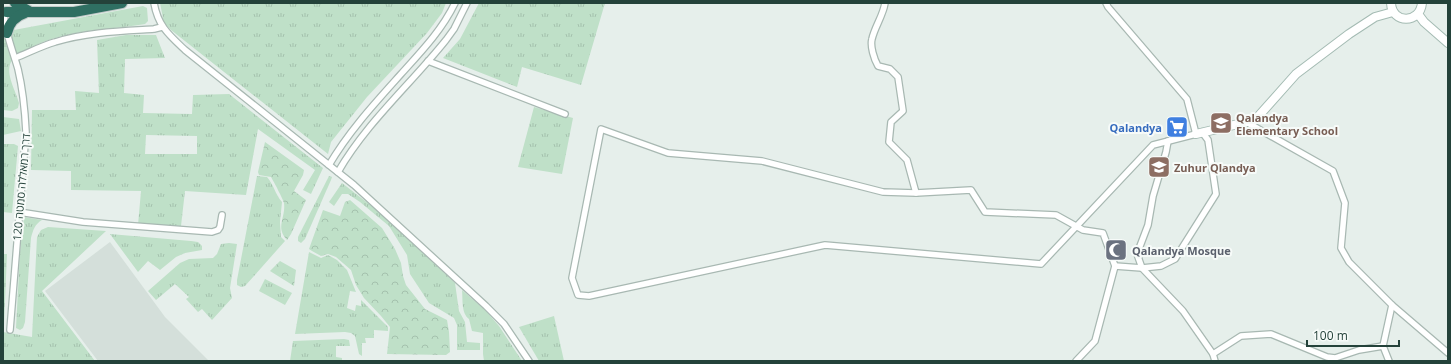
<svg xmlns="http://www.w3.org/2000/svg" width="1451" height="364" font-family="'Open Sans',Heebo,sans-serif">
	<defs>
		<pattern id="grass-tufts" width="24" height="20" patternUnits="userSpaceOnUse"><rect width="24" height="20" fill="#bfe0c8"/><path d="M3 7l-1-3M5 7V3M7 7l1-3M15 17l-1-3M17 17v-4M19 17l1-3" fill="none" stroke="#a4c1ad"/></pattern>
		<pattern id="forest-crowns" width="20" height="18" patternUnits="userSpaceOnUse"><rect width="20" height="18" fill="#bfe0c8"/><path d="M2 6a3 3 0 1 1 6 0M12 15a3 3 0 1 1 6 0" fill="none" stroke="#a4c1ad"/></pattern>
	</defs>
	<rect width="100%" height="100%" fill="#e6efeb"/>
	<path fill="#d4dfda" d="M110 242 165 317 209 361H98L45 291Z"/>
	<g fill="url(#grass-tufts)" fill-rule="evenodd">
		<path d="M160 3H446L442 13 427 33 367 97 331 142 328 154 171 30 164 23Z"/>
		<path d="M479 3H605L581 85 522 67 517 87 443 58 460 39Z"/>
		<path d="M143 6 147 8 148 21 145 24C104 31 60 29 23 52 19 55 13 58 11 62 5 74 16 91 19 103L18 108 12 111 3 110V32Z"/>
		<path d="M126 35H156L165 58 125 59 124 93 144 95 143 113 192 114 193 95 229 94 323 168 311 194 303 190 315 170 258 129 246 195 185 191 181 226 138 225 141 191 71 190V171L31 170 32 110H76L75 91 99 93 97 40ZM146 135 197 136V154H145Z"/>
		<path d="M534 107 573 118 562 174 518 167Z"/>
		<path d="M3 117 19 119 21 131 3 135Z"/>
		<path d="M3 144H14L18 146 12 213 3 212Z"/>
		<path d="M257 176 267 177C274 185 275 194 282 202L280 222 281 237 285 241 245 286 241 287 237 285V280Z"/>
		<path d="M329 176 332 177 331 180 305 239 301 243 298 241V237Z"/>
		<path d="M342 183 378 211 455 283 459 311 465 322 467 342 480 343V350H457V325L454 318 429 303 410 274 407 255 389 226 360 202 348 194H342L334 206 329 202Z"/>
		<path d="M24 217 42 220C35 224 33 230 31 238L25 322 23 328 20 330 16 328 20 252Z"/>
		<path d="M48 227 106 231 42 291 95 361H3V332L32 337 37 237 41 230Z"/>
		<path d="M110 234 191 241 198 242 202 246V250L185 253 176 257 160 270 148 261 138 272Z"/>
		<path d="M229 243 237 244 230 288 232 298 212 320 202 309 198 312 186 299 189 297 175 284 156 300 148 291 180 263 189 259 213 258 217 254 221 244Z"/>
		<path d="M309 252 321 258 328 255 337 260 347 270 356 292 350 291 347 308 355 311 356 305 361 306V300L388 327V331L374 330V338H365L366 343H362V356L359 354 355 336 351 333 345 332 295 334Z"/>
		<path d="M3 254H7L4 326H3Z"/>
		<path d="M265 279 292 293 285 305 259 291Z"/>
		<path d="M462 290 486 311 499 326 522 361H484L483 354V333L472 331 469 319C461 313 463 299 462 290Z"/>
		<path d="M554 316 564 361H539L519 327Z"/>
		<path d="M344 339 349 340 350 346H336V357L342 358V361H290L293 341Z"/>
	</g>
	<g fill="url(#forest-crowns)">
		<path d="M265 142 304 170 303 175 294 191 306 200 291 234 287 240C275 227 286 218 284 203 283 199 274 182 271 177L259 175 258 172Z"/>
		<path d="M350 200 382 228 395 249 401 263 403 276 406 285 425 309 447 320 449 332 450 352 446 355 387 354 390 327 381 316 364 298 356 285 351 270 336 257 328 254 321 256 312 251 309 249 323 210 340 216 345 202Z"/>
		<path d="M280 261 296 270 294 286 270 271Z"/>
	</g>
	<g fill="none" stroke-linecap="round" stroke-linejoin="round">
		<g stroke="#a8b8b2" stroke-width="8">
			<g id="street">
				<path d="M154 3C158 26 169 35 185 50L354 185 486 306 504 324 529 361"/>
				<path d="M885 3C883 16 875 26 872 39 870 46 874 59 878 66L890 69 898 77 903 111 891 122 889 142 907 160 916 193 971 190 985 212 1056 215 1083 230 1103 233 1115 266"/>
				<path d="M4 14C5 33 13 51 18 69 23 90 25 111 26 132L10 330"/>
				<path d="M15 58C28 53 41 46 55 42 86 32 122 31 154 29L162 27"/>
				<path d="M428 61 565 114"/>
				<path d="M1248 123 1333 171 1345 203 1341 248 1349 262 1392 305 1383 346 1389 361"/>
				<path d="M1202 132 1208 140 1216 194 1175 259 1161 266 1142 268 1183 311 1213 354"/>
				<path d="M329 165C349 131 375 103 401 74 421 52 442 30 455 3"/>
				<path d="M338 172C367 122 410 85 446 40L454 29 467 3"/>
				<path d="M916 193 883 192 762 161 668 153 601 129 572 278 578 295 589 296 825 245 1041 264 1153 145 1196 134 1187 99 1108 7 1106 3"/>
				<path d="M19 212 83 222 212 232 218 230 220 227 222 215"/>
				<path d="M1392 305 1448 353"/>
				<path d="M1076 361 1095 341 1115 266 1142 268 1137 254 1148 225 1153 196 1166 152 1168 141"/>
				<path d="M1215 361 1213 354 1241 336 1271 334 1327 357 1335 358 1359 350 1383 346"/>
			</g>
		</g>
		<g stroke="#a4bbb3" stroke-width="10">
			<g id="secondary">
				<path d="M1391 3C1392 24 1420 24 1422 3"/>
				<path d="M1418 14 1424 22 1448 43"/>
				<path d="M1196 134 1255 120 1296 74 1349 34 1375 17 1393 12"/>
			</g>
		</g>
		<g stroke="#c2cac8" stroke-width="12">
			<g id="highway">
				<path d="M15 3 29 11"/>
				<path d="M6 12H74L122 3"/>
				<path d="M7 33C9 23 16 16 25 13"/>
			</g>
		</g>
		<use href="#street" stroke="#fff" stroke-width="5.5"/>
		<use href="#secondary" stroke="#fff" stroke-width="8"/>
		<use href="#highway" stroke="#2f6f62" stroke-width="10"/>
	</g>
	<defs>
		<g id="school-square" transform="scale(1.15)"><rect x="-9" y="-9" width="18" height="18" rx="4" fill="#8d6e63" stroke="#f7fbf9"/><path d="M0-5L7-2L0 1L-7-2ZM-4 1L0 2.5L4 1V4Q0 6-4 4Z" fill="#fff"/></g>
		<g id="supermarket-square" transform="scale(1.15)"><rect x="-9" y="-9" width="18" height="18" rx="4" fill="#3f7fe0" stroke="#f7fbf9"/><path d="M-6-5.5h2.5l.6 2H6L4.5 2H-2.5L-4.4-4H-6ZM-1.5 3.2a1.3 1.3 0 1 0 .1 0ZM3 3.2a1.3 1.3 0 1 0 .1 0Z" fill="#fff"/></g>
		<g id="mosque-square" transform="scale(1.15)"><rect x="-9" y="-9" width="18" height="18" rx="4" fill="#6b7280" stroke="#f7fbf9"/><path d="M3.5-4.9A6 6 0 1 0 3.5 4.9A5 5 0 1 1 3.5-4.9Z" fill="#fff"/></g>
	</defs>
	<g fill-rule="evenodd">
		<use href="#school-square" x="1221" y="123"/>
		<use href="#supermarket-square" x="1177" y="127"/>
		<use href="#school-square" x="1159" y="167"/>
		<use href="#mosque-square" x="1116" y="250"/>
	</g>
	<g text-anchor="middle" dominant-baseline="central" stroke-width="4" stroke-linejoin="round" paint-order="stroke">
		<g font-size="11" font-weight="bold" fill="#785e54" stroke="#f7fbf9" text-anchor="start">
			<text x="1236" y="117">Qalandya<tspan x="1236" dy="13">Elementary School</tspan></text>
			<text x="1174" y="167">Zuhur Qlandya</text>
		</g>
		<g font-size="11" font-weight="bold" fill="#366cbe" stroke="#f7fbf9" text-anchor="end">
			<text x="1162" y="127">Qalandya</text>
		</g>
		<g font-size="11" fill="#24423a" stroke="#f7fbf9">
			<text transform="translate(21 187) rotate(-85)">דרך רמאללה סמטה 120</text>
		</g>
		<g font-size="11" font-weight="bold" fill="#5b616d" stroke="#f7fbf9" text-anchor="start">
			<text x="1132" y="250">Qalandya Mosque</text>
		</g>
	</g>
	<rect width="1451" height="364" fill="none" stroke="#24423a" stroke-width="8"/>
	<path d="M1307 340v6h92v-6" fill="none" stroke="#24423a" stroke-width="2"/>
	<text x="1313" y="340" font-size="12" fill="#24423a" stroke="#f7fbf9" stroke-width="3" paint-order="stroke">100 m</text>
</svg>
